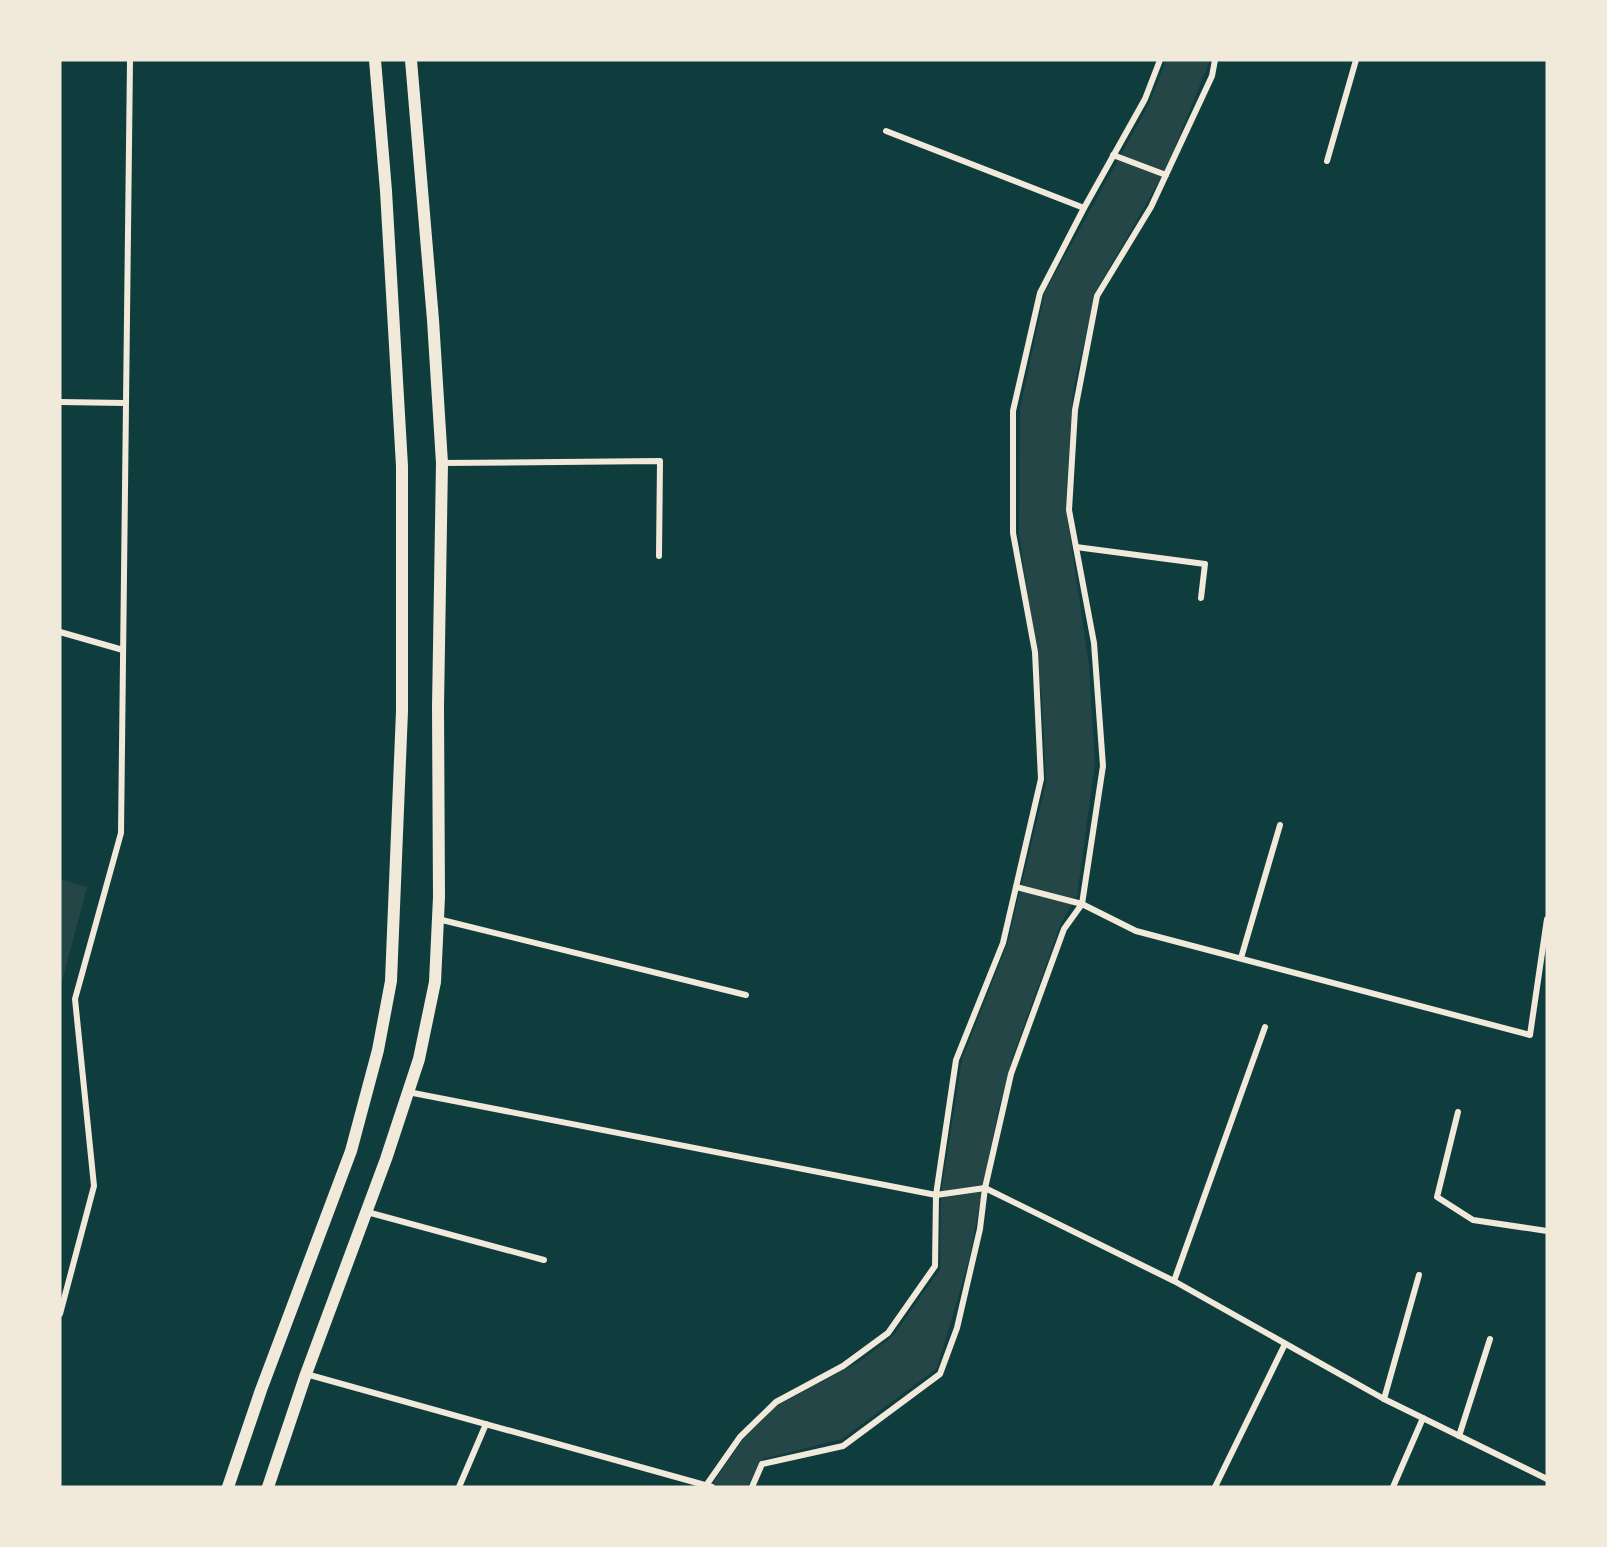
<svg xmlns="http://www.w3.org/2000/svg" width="1607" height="1547" font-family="Karla,sans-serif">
	<rect width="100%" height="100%" fill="#0f3d3e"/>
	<g fill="#244646">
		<path d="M1166 60H1210L1166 169 1096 291 1073 390 1066 508 1089 666 1095 763 1077 896 1061 923 1013 1056 998 1111 969 1260 937 1368 842 1439 763 1459 747 1487H710L744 1438 778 1405 859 1362 894 1335 940 1269 941 1193 962 1059 1007 945 1046 783 1042 699 1019 532 1020 409 1045 292 1149 104Z"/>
		<path d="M60 879 87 887 60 989Z"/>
	</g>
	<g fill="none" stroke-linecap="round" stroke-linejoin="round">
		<g stroke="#f1e9da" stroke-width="6">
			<path d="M886 131 1084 208"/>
			<path d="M1113 155 1166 175"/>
			<path d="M1327 161 1356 60"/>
			<path d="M60 402 125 403"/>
			<path d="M442 463 660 461 659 556"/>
			<path d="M1076 547 1205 564 1201 598"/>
			<path d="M60 632 123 650"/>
			<path d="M1016 887 1082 904 1136 931 1530 1035 1547 919"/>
			<path d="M438 919 746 995"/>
			<path d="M1241 958 1280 825"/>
			<path d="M408 1092 936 1195 985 1188 1174 1281 1384 1399 1547 1479"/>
			<path d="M1458 1112 1437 1197 1473 1220 1547 1231"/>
			<path d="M367 1212 544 1260"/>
			<path d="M1174 1281 1265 1027"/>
			<path d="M60 1314 94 1186 75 999 121 833 130 60"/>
			<path d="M306 1374 712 1487"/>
			<path d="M1384 1399 1419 1275"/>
			<path d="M1459 1436 1490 1339"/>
			<path d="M459 1487 486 1424"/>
			<path d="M705 1487 740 1437 776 1402 843 1366 888 1333 935 1266 936 1195 956 1060 1003 943 1041 779 1035 652 1013 533V411L1040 293 1084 208 1145 99 1160 60"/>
			<path d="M752 1487 762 1464 843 1446 940 1374 957 1328 980 1229 985 1188 1011 1074 1064 929 1082 904 1103 766 1094 643 1069 510 1075 410 1097 296 1151 207 1212 76 1215 60"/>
			<path d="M1215 1487 1285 1344"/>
			<path d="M1393 1487 1423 1418"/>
		</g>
		<g stroke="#f1e9da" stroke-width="12">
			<path d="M228 1487 261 1390 351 1151 378 1050 391 981 402 711V466L386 191 375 60"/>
			<path d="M268 1487 306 1374 386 1159 419 1059 435 982 439 897 438 707 442 463 433 320 411 60"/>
		</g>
	</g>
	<rect width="1607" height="1547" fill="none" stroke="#f1e9da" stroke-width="123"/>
</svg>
